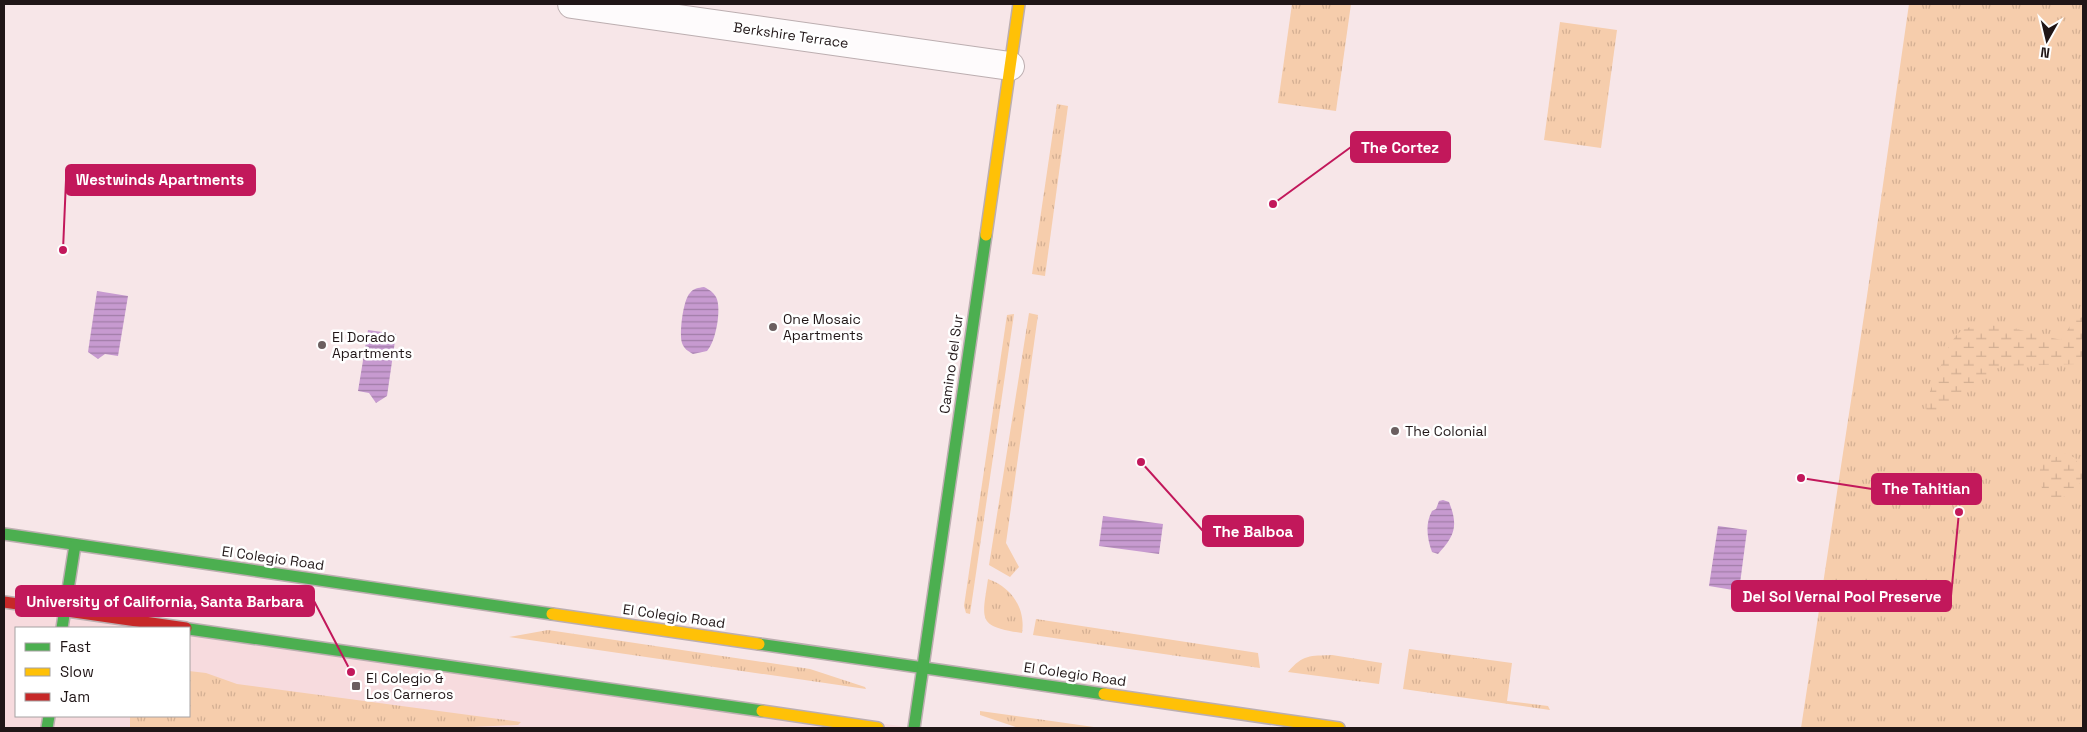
<svg xmlns="http://www.w3.org/2000/svg" width="2087" height="732" font-family="'Space Grotesk',sans-serif">
	<defs>
		<pattern id="grass-tufts" width="24" height="20" patternUnits="userSpaceOnUse" patternTransform="scale(1.25)"><rect width="24" height="20" fill="#f6cdac"/><path d="M3 7l-1-3M5 7V3M7 7l1-3M15 17l-1-3M17 17v-4M19 17l1-3" fill="none" stroke="#d3af93"/></pattern>
		<pattern id="wetland-marsh" width="20" height="14" patternUnits="userSpaceOnUse" patternTransform="scale(1.25)"><rect width="20" height="14" fill="#f6cdac"/><path d="M1 5h8M5 5V1M11 12h8M15 12V8" fill="none" stroke="#d3af93"/></pattern>
		<pattern id="water-rules" width="6" height="5" patternUnits="userSpaceOnUse" patternTransform="scale(1.25)"><rect width="6" height="5" fill="#c79ad0"/><path d="M0 2.5h6" fill="none" stroke="#a17da8"/></pattern>
	</defs>
	<rect width="100%" height="100%" fill="#f7e6e8"/>
	<path fill="#f7dbde" fill-rule="evenodd" d="M4 601 914 728H4ZM16 628H189V716H16Z"/>
	<g fill="url(#grass-tufts)">
		<path d="M1292 4H1351L1336 111 1278 103Z"/>
		<path d="M1909 4H2083V728H1801L1867 296Z"/>
		<path d="M1560 22 1617 30 1601 148 1544 140Z"/>
		<path d="M1057 104 1068 106 1045 276 1032 274Z"/>
		<path d="M1029 313 1038 315 1006 543 1019 567 1010 577 989 565Z"/>
		<path d="M1014 314 970 614 966 613 964 606 1007 315Z"/>
		<path d="M988 579C1011 587 1026 608 1022 633 977 626 982 621 988 579Z"/>
		<path d="M1036 619 1258 653 1260 668 1033 635Z"/>
		<path d="M548 630 810 669 865 687 866 689 509 637Z"/>
		<path d="M1409 649 1512 663 1507 701 1548 706 1550 710 1403 689Z"/>
		<path d="M1332 655 1382 663 1379 684 1288 672C1303 654 1310 656 1332 655Z"/>
		<path d="M189 671 206 673 237 684 521 722 518 725 448 728H130V716H189Z"/>
		<path d="M980 711 1101 728H1019L980 715Z"/>
	</g>
	<g fill="url(#wetland-marsh)">
		<path d="M2083 317V364L2001 366 1961 393 1934 416 1927 415C1924 399 1934 383 1940 368 1945 356 1950 340 1960 332 1982 315 2036 335 2061 340L2074 320Z"/>
		<path d="M2065 453 2075 458 2083 475C2079 491 2068 497 2052 499 2039 490 2038 479 2041 464Z"/>
	</g>
	<g fill="url(#water-rules)">
		<path d="M704 287C710 290 713 292 716 297 722 308 716 342 707 351L693 354C688 351 684 349 682 343 679 333 683 300 690 293 694 288 698 288 704 287Z"/>
		<path d="M97 291 128 296 118 356 105 354 98 359 88 352Z"/>
		<path d="M368 330 396 334 387 396 376 403 369 393 358 391Z"/>
		<path d="M1443 500 1449 502C1459 527 1454 536 1438 554L1432 552C1427 538 1425 524 1432 511L1436 509 1439 501Z"/>
		<path d="M1103 516 1163 524 1159 554 1099 546Z"/>
		<path d="M1718 526 1747 530 1739 591 1709 586Z"/>
	</g>
	<g fill="none" stroke-linecap="round" stroke-linejoin="round">
		<g stroke="#bcaeb0" stroke-width="30">
			<path id="street" d="M572 4 1010 66"/>
		</g>
		<g stroke="#bcaeb0" stroke-width="14">
			<g id="fast">
				<path d="M4 534 552 614"/>
				<path d="M62 628 75 545"/>
				<path d="M189 629 762 711"/>
				<path d="M759 644 1104 694"/>
				<path d="M47 728 49 716"/>
				<path d="M914 728 986 235"/>
			</g>
		</g>
		<g stroke="#bcaeb0" stroke-width="14">
			<g id="slow">
				<path d="M986 235 1019 4"/>
				<path d="M552 614 759 644"/>
				<path d="M1104 694 1339 728"/>
				<path d="M762 711 878 728"/>
			</g>
		</g>
		<g stroke="#bcaeb0" stroke-width="14">
			<path id="jam" d="M4 602 186 628"/>
		</g>
		<use href="#street" stroke="#fefbfc" stroke-width="28"/>
		<use href="#fast" stroke="#4caf50" stroke-width="11"/>
		<use href="#slow" stroke="#ffc107" stroke-width="11"/>
		<use href="#jam" stroke="#c62828" stroke-width="11"/>
	</g>
	<g fill="#6b5f60" stroke="#fff" stroke-width="2">
		<circle cx="773" cy="327" r="5"/>
		<circle cx="322" cy="345" r="5"/>
		<circle cx="1395" cy="431" r="5"/>
		<rect x="351" y="681" width="10" height="10" rx="2.5"/>
	</g>
	<g text-anchor="middle" dominant-baseline="central" stroke-width="5" stroke-linejoin="round" paint-order="stroke">
		<g font-size="14" fill="#201617" stroke="#fff">
			<text transform="translate(791 35) rotate(8)">Berkshire Terrace</text>
			<text transform="translate(951 364) rotate(-82)">Camino del Sur</text>
			<text transform="translate(273 558) rotate(8)">El Colegio Road</text>
			<text transform="translate(674 616) rotate(8)">El Colegio Road</text>
			<text transform="translate(1075 674) rotate(8)">El Colegio Road</text>
		</g>
		<g font-size="14" fill="#201617" stroke="#fff" text-anchor="start">
			<text x="783" y="319">One Mosaic<tspan x="783" dy="16">Apartments</tspan></text>
			<text x="332" y="337">El Dorado<tspan x="332" dy="16">Apartments</tspan></text>
			<text x="1405" y="431">The Colonial</text>
			<text x="366" y="678">El Colegio &amp;<tspan x="366" dy="16">Los Carneros</tspan></text>
		</g>
	</g>
	<path fill="none" stroke="#c2185b" stroke-width="2" d="M1273 204L1351 147M63 250L66 180M1801 478L1872 489M1141 462L1203 531M1959 512L1951 596M351 672L314 601"/>
	<g fill="#c2185b" stroke="#fff" stroke-width="2">
		<circle cx="1273" cy="204" r="5"/>
		<circle cx="63" cy="250" r="5"/>
		<circle cx="1801" cy="478" r="5"/>
		<circle cx="1141" cy="462" r="5"/>
		<circle cx="1959" cy="512" r="5"/>
		<circle cx="351" cy="672" r="5"/>
	</g>
	<g fill="#c2185b" stroke="#c2185b" stroke-width="2">
		<rect x="1351" y="132" width="99" height="30" rx="5"/>
		<rect x="66" y="165" width="189" height="30" rx="5"/>
		<rect x="1872" y="474" width="109" height="30" rx="5"/>
		<rect x="1203" y="516" width="100" height="30" rx="5"/>
		<rect x="1732" y="581" width="219" height="30" rx="5"/>
		<rect x="16" y="586" width="298" height="30" rx="5"/>
	</g>
	<g font-size="15" text-anchor="middle" font-weight="bold" fill="#fff">
		<text x="1400" y="153">The Cortez</text>
		<text x="160" y="185">Westwinds Apartments</text>
		<text x="1926" y="494">The Tahitian</text>
		<text x="1253" y="537">The Balboa</text>
		<text x="1842" y="602">Del Sol Vernal Pool Preserve</text>
		<text x="165" y="607">University of California, Santa Barbara</text>
	</g>
	<rect width="2087" height="732" fill="none" stroke="#201617" stroke-width="10"/>
	<rect x="15" y="627" width="175" height="90" fill="#ffffff" stroke="#a6a2a2"/>
	<rect x="25" y="643" width="25" height="8" fill="#4caf50" stroke="#a6a2a2"/>
	<text x="60" y="652" font-size="15" fill="#201617">Fast</text>
	<rect x="25" y="668" width="25" height="8" fill="#ffc107" stroke="#a6a2a2"/>
	<text x="60" y="677" font-size="15" fill="#201617">Slow</text>
	<rect x="25" y="693" width="25" height="8" fill="#c62828" stroke="#a6a2a2"/>
	<text x="60" y="702" font-size="15" fill="#201617">Jam</text>
	<g transform="translate(2047 40) rotate(188)" stroke="#ffffff" stroke-width="4" paint-order="stroke">
	<path d="M0-4L9 19L0 12L-9 19Z" fill="#201617"/>
	<text y="-8" font-size="14" font-weight="bold" text-anchor="middle" fill="#201617">N</text>
	</g>
</svg>
